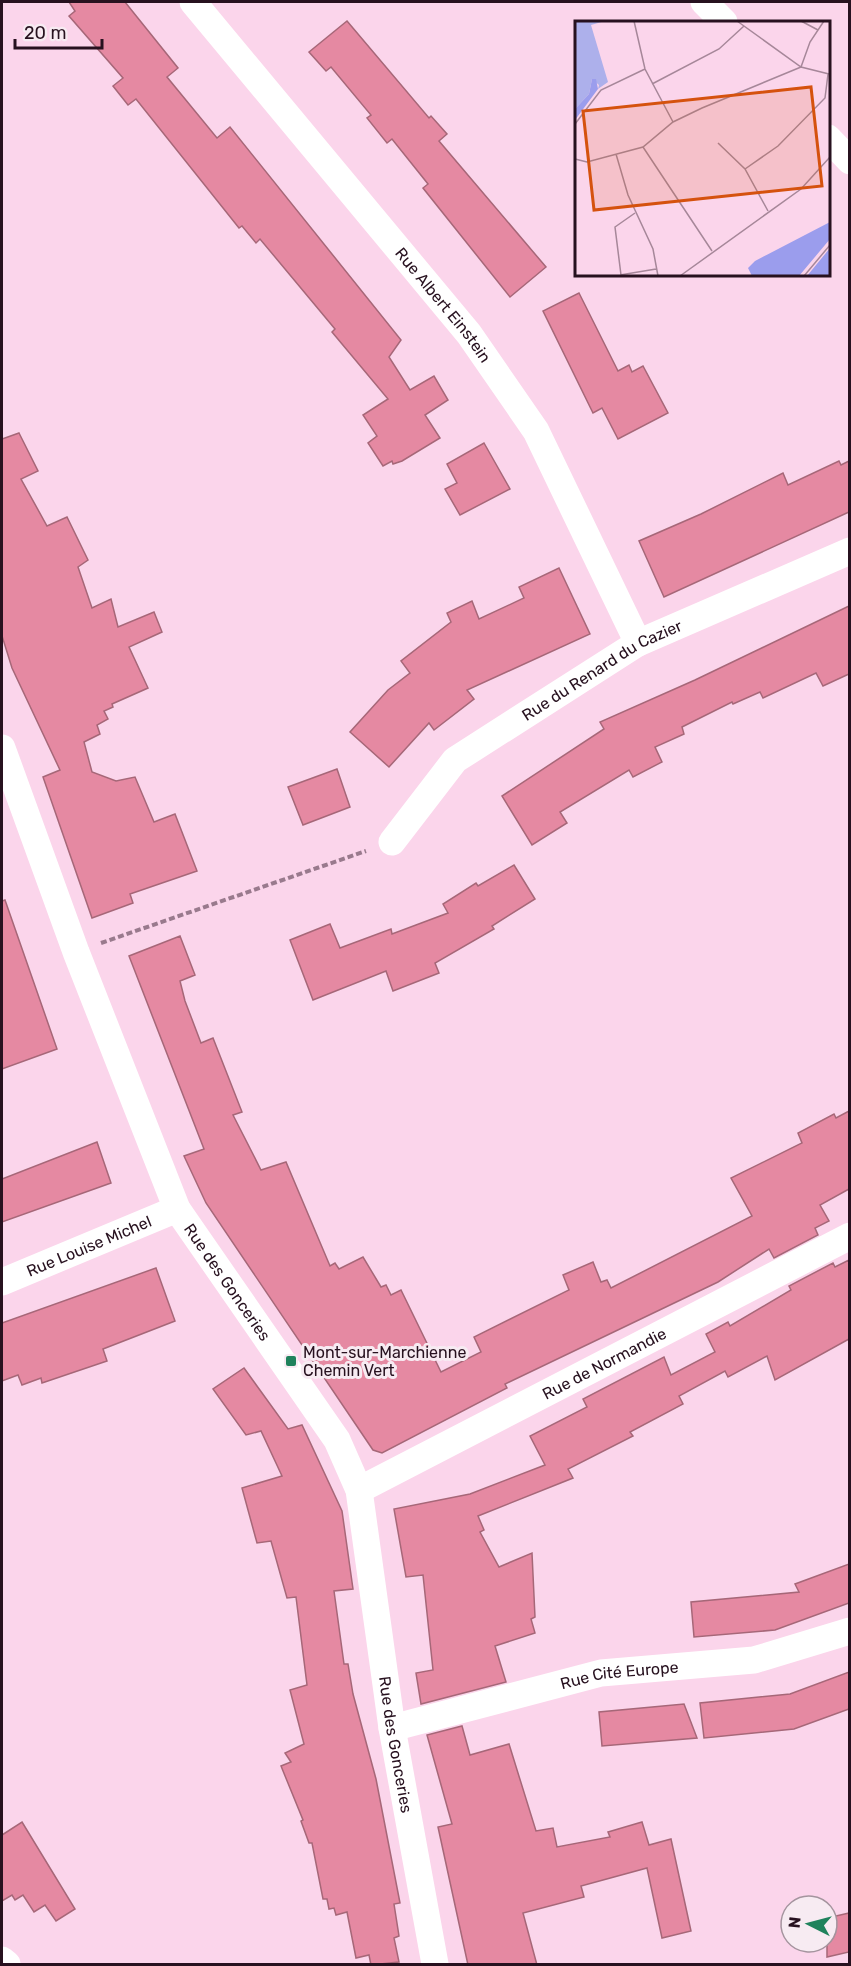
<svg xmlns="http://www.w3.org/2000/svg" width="851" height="1966" font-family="Rubik,sans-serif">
	<rect width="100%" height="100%" fill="#fbd5eb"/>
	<g fill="#e589a2" stroke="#a66778" stroke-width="1.5">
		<path d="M69 2H125L178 68 167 77 217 138 230 127 401 340 389 357 410 390 434 376 448 400 425 415 440 438 402 461 393 464 392 461 383 466 368 443 377 436 363 415 388 399 332 332 335 329 260 239 256 243 242 226 239 228 136 99 128 105 113 86 123 78 69 16 75 11Z"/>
		<path d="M347 21 429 118 431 116 447 134 439 141 546 267 510 297 423 188 428 184 392 139 387 143 367 118 371 115 331 67 326 71 309 52Z"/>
		<path d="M579 293 618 371 629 365 632 372 643 366 668 413 618 439 602 408 593 413 543 311Z"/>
		<path d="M19 433 38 471 21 479 47 526 67 517 88 560 78 567 92 608 111 599 118 627 154 612 162 632 129 647 148 688 112 704 113 707 104 711 108 719 97 725 100 734 84 742 92 772 116 781 135 777 154 822 175 814 197 871 130 894 133 903 92 918 43 777 60 770 12 668 2 636V439Z"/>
		<path d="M484 443 510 489 460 515 445 489 457 483 447 464Z"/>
		<path d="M839 461 841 465 849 461V512L664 597 639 541 701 514 783 473 788 485Z"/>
		<path d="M559 568 590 634 467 690 474 699 434 730 429 723 389 767 350 732 388 690 410 673 401 661 451 622 447 613 472 601 479 619 524 598 519 587Z"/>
		<path d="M849 606V674L823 686 816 673 763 698 760 692 733 704 732 702 682 727 684 734 655 747 662 762 633 777 629 770 560 812 567 823 532 845 502 796 604 729 600 722 695 680Z"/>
		<path d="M337 769 350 807 303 825 288 787Z"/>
		<path d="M514 865 535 899 492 926 494 929 435 963 439 973 393 991 386 971 313 1000 290 940 330 924 340 948 391 929 392 934 448 913 443 904 476 883 478 886Z"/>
		<path d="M5 900 57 1049 2 1069V901Z"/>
		<path d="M180 936 195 975 180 981 185 1001 201 1043 213 1038 242 1112 233 1115 261 1170 286 1162 330 1266 335 1263 339 1269 363 1257 381 1287 386 1285 391 1295 401 1290 441 1372 481 1352 474 1337 569 1290 563 1275 593 1262 601 1282 607 1280 611 1288 752 1216 731 1178 802 1143 798 1133 834 1114 836 1118 849 1111V1189L820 1205 829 1221 815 1228 818 1235 774 1258 769 1249 718 1282 505 1384 507 1388 382 1453 373 1450 206 1203 184 1156 204 1149 129 956Z"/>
		<path d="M97 1142 111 1183 2 1222V1179Z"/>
		<path d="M849 1260V1339L775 1380 767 1356 728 1377 725 1371 679 1396 683 1404 630 1432 633 1436 568 1469 573 1478 478 1516 484 1530 480 1532 499 1567 532 1553 535 1617 531 1619 535 1633 495 1646 506 1682 421 1704 416 1673 433 1670 423 1575 406 1577 394 1509 470 1494 545 1465 530 1436 587 1407 583 1399 664 1357 671 1375 715 1352 706 1334 728 1322 730 1326 791 1290 789 1286 833 1263 835 1267Z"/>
		<path d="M156 1268 175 1321 103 1349 107 1361 42 1383 41 1378 22 1385 18 1375 2 1381V1323Z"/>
		<path d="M244 1368 288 1429 302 1425 342 1511 353 1589 334 1591 344 1664H348L353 1694 376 1779 400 1903 394 1904 399 1936 394 1938 399 1962 371 1965 369 1955 356 1958 347 1912 336 1915 334 1908 329 1909 327 1899H323L312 1843H309L301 1821 303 1820 281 1766 291 1762 285 1753 304 1744 290 1690 307 1685 296 1597 287 1598 271 1541 257 1543 242 1488 282 1476 261 1431 246 1435 213 1389Z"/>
		<path d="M849 1564V1603L775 1630 694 1637 691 1602 799 1592 795 1584Z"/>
		<path d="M849 1672V1709L794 1729 704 1738 700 1703 790 1694Z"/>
		<path d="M684 1704 697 1738 602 1746 599 1712Z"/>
		<path d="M462 1726 470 1755 509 1744 536 1831 553 1828 557 1847 610 1837 608 1832 642 1822 649 1845 671 1839 691 1931 662 1938 647 1868 581 1886 584 1897 523 1913 537 1965H468L438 1827 452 1824 427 1735Z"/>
		<path d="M22 1822 75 1909 56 1921 45 1905 34 1912 23 1895 15 1900 12 1895 2 1901V1835Z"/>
		<path d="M849 1913V1952L827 1957V1918Z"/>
	</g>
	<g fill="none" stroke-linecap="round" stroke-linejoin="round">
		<path stroke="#997a8d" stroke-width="4" stroke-dasharray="6 3" stroke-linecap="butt" d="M101 943 366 851"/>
		<g stroke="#fff" stroke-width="27">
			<path id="s1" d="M193 2 469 334 536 431 638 643"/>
			<path d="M704 2 724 22"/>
			<path d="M828 138 850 161"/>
			<path id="s2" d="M2 748 76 952 177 1209 337 1440 359 1490 392 1728 435 1964"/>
			<path id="s3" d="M392 842 455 760 638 643 850 551"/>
			<path id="s4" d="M2 1282 177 1209"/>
			<path id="s5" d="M359 1490 850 1236"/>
			<path id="s6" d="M392 1728 601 1673 754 1660 850 1631"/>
			<path d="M2 1960 7 1964"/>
		</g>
	</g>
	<rect fill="#1f825c" stroke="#f7ebf2" stroke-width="2" x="285" y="1355" width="12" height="12" rx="3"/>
	<g text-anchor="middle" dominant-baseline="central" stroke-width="6" stroke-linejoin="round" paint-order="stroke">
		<g font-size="16" fill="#27111f" stroke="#f7ebf2">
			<text stroke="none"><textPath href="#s1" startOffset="393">Rue Albert Einstein</textPath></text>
			<text stroke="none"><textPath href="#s3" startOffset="276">Rue du Renard du Cazier</textPath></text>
			<text stroke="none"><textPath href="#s4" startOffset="94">Rue Louise Michel</textPath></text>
			<text stroke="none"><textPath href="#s2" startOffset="582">Rue des Gonceries</textPath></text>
			<text stroke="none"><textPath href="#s5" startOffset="276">Rue de Normandie</textPath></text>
			<text stroke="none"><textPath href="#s6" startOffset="234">Rue Cité Europe</textPath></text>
			<text stroke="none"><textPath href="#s2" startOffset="1086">Rue des Gonceries</textPath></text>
		</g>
		<g font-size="16" fill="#27111f" stroke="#f7ebf2" text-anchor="start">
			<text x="303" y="1352">Mont-sur-Marchienne<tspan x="303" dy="18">Chemin Vert</tspan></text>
		</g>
	</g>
	<g transform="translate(575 21)">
		<rect width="255" height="255" fill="#fbd5eb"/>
		<path d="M0 0H30L16 4 33 61 23 68 24 64 17 58 14 73 0 88Z" fill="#adb0eb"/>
		<path d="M17 58H21L23 68 0 99V88L14 73ZM255 201V218L224 255H177L173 247 180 240ZM255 227V255H232Z" fill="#9b9ded"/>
		<path fill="none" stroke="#a68799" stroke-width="1.5" d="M59 0 70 48 98 101M162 0 226 46 254 53M226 0 243 9M226 46 235 21 249 0M77 63 144 28 169 5M0 103 26 69 70 48M143 122 170 148 193 190M68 126 137 230M41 133 53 174 78 228 83 255M0 138 12 141 68 126 98 101 127 87 226 46M170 148 203 125 250 77 253 53M46 254 40 206 60 192M39 255 81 248M105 255 226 168 255 136M229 255 255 224"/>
		<path fill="#d5520e" fill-opacity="0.15" stroke="#d5520e" stroke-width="3" d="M236 66 247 165 19 189 8 90Z"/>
		<rect width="255" height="255" fill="none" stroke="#27111f" stroke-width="3"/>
	</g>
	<rect width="851" height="1966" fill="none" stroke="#27111f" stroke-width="6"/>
	<g transform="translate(809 1924) rotate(276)"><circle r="28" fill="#f7ebf2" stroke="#a4949e" stroke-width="1.5"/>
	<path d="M0-4.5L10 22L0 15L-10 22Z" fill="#1f825c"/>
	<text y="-9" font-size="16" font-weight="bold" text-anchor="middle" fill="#27111f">N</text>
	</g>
	<path d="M15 39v9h87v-9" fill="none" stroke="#27111f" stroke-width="3"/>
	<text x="24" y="39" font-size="18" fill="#27111f" stroke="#f7ebf2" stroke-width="4.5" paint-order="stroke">20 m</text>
</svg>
